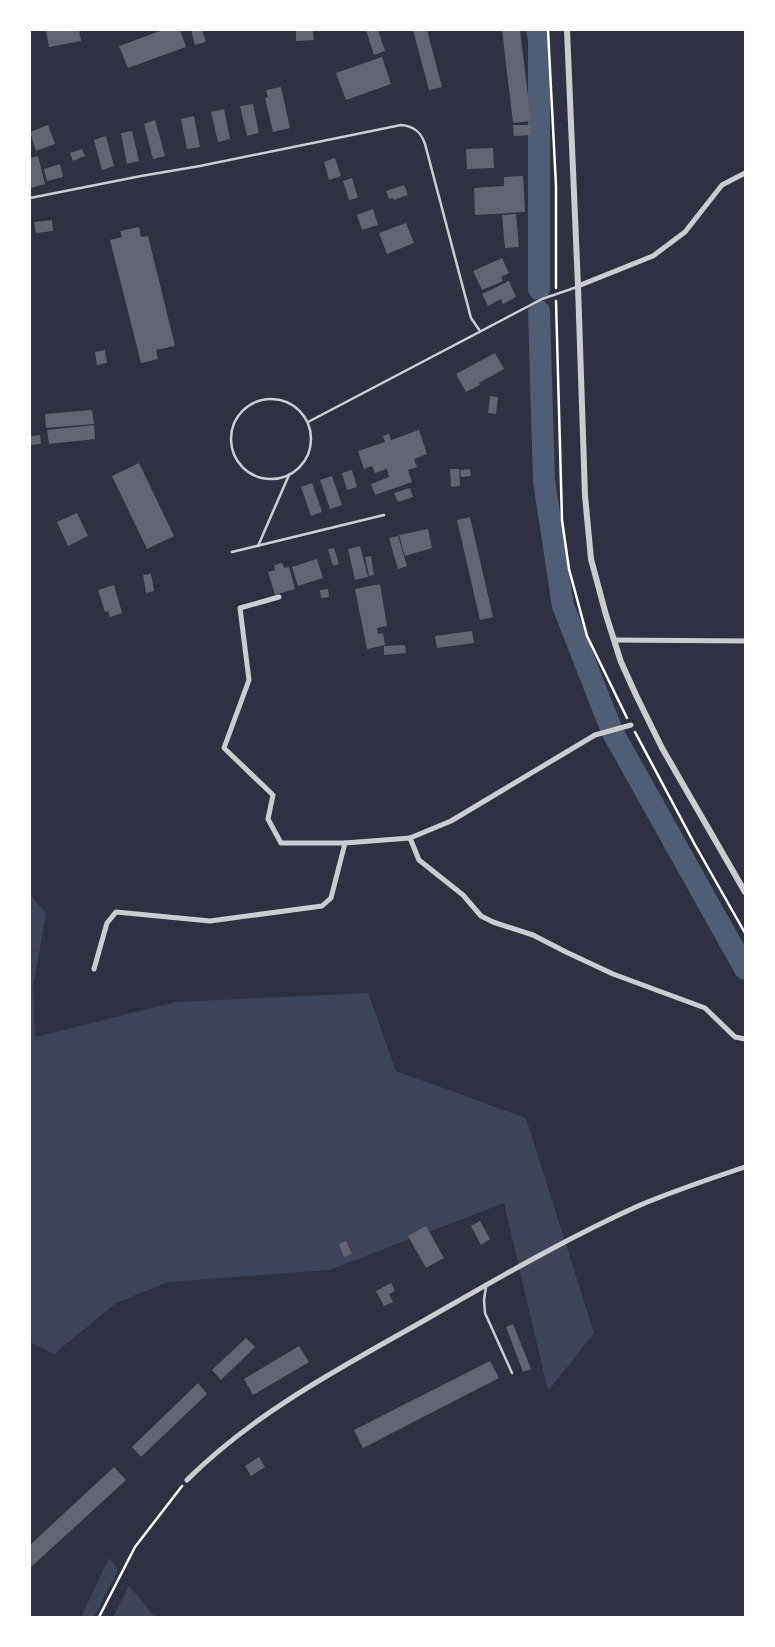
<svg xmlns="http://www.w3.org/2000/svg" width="775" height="1647" font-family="Arial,sans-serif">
	<rect width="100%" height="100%" fill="#2d3142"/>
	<g fill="#3c4559">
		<path d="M30 894 46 914 33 987 35 1037 176 1002 368 993 396 1071 526 1118 594 1333 548 1391 504 1203 329 1270 168 1282 116 1303 54 1354 30 1342Z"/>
		<path d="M109 1558 118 1570 94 1617H81Z"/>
		<path d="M129 1586 155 1617H113Z"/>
	</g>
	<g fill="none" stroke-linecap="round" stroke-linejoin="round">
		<g stroke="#4f5d75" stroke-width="22">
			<path d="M537 30 539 39V289"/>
			<path d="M539 311 544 481 563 606 612 731 745 969"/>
		</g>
	</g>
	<g fill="#626471">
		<path d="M46 30H79L81 41 49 47Z"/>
		<path d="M163 30H180L186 47 128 68 119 46Z"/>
		<path d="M191 30H202L206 42 195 45Z"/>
		<path d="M296 30H313L314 40 296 41Z"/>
		<path d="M366 30H378L385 51 374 55Z"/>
		<path d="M413 30H427L442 87 429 90Z"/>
		<path d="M502 30H520L531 121 513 123Z"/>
		<path d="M382 57 391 84 346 100 336 73Z"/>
		<path d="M281 87 290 128 273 132 265 98 268 97 266 90Z"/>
		<path d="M253 104 259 133 247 136 240 106Z"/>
		<path d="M224 109 230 139 218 142 211 112Z"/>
		<path d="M194 116 200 147 187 149 181 119Z"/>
		<path d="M155 120 165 156 153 159 144 124Z"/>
		<path d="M48 125 55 144 36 151 30 132Z"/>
		<path d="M513 125H531L532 135 514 136Z"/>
		<path d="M132 131 139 161 127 164 121 133Z"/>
		<path d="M106 136 114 166 102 170 94 140Z"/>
		<path d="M493 148 494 168 467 169 466 149Z"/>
		<path d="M82 149 85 156 73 161 70 153Z"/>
		<path d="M38 156 45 184 31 188 30 158Z"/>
		<path d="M335 158 341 176 329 180 324 162Z"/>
		<path d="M60 164 63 177 47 181 44 169Z"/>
		<path d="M523 176 525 212 475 215 474 188 504 186V177Z"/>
		<path d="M352 178 358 198 349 200 343 181Z"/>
		<path d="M404 185 408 195 394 200 393 198 389 199 386 191Z"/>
		<path d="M373 209 378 225 362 230 357 215Z"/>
		<path d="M516 214 519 247 505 248 502 215Z"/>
		<path d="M52 220 53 231 36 233 34 222Z"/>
		<path d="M406 223 414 243 387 254 379 233Z"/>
		<path d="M139 227 141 237 148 236 175 346 156 350 158 359 141 363 110 240 122 237 120 231Z"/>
		<path d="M502 258 509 273 501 277 503 281 482 290 473 271Z"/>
		<path d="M509 281 516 297 503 304 501 299 488 306 482 294Z"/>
		<path d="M105 350 107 363 97 365 95 352Z"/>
		<path d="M495 353 504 369 479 383 480 385 466 392 456 374Z"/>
		<path d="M490 396 498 397 496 414 488 413Z"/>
		<path d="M92 410 94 424 46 428 45 414Z"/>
		<path d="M94 425 95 439 49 444 47 430Z"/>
		<path d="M419 430 427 454 414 459 417 467 408 470 412 482 375 495 371 484 389 477 387 469 375 473 372 466 364 469 358 451 385 442 383 436 389 434 391 440Z"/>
		<path d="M40 435 41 444 30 445V436Z"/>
		<path d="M139 463 174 536 147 549 112 476Z"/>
		<path d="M450 469H459L460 486 451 487Z"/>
		<path d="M470 469 471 476 461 477 460 470Z"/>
		<path d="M352 470 357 487 347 490 342 473Z"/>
		<path d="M332 476 342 505 330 509 320 480Z"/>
		<path d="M312 483 322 512 311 516 301 487Z"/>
		<path d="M410 488 413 497 398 502 394 493Z"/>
		<path d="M77 513 88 536 68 546 57 522Z"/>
		<path d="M470 517 493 617 480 620 457 520Z"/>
		<path d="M428 529 432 548 405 556 399 535Z"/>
		<path d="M398 536 407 566 398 569 389 538Z"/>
		<path d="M360 546 368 577 355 580 348 549Z"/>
		<path d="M334 548 339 564 333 566 328 549Z"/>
		<path d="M371 556 374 575 369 576 365 557Z"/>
		<path d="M317 559 323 578 298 586 292 567Z"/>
		<path d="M282 563 284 568 289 567 295 589 275 595 268 572 275 570 274 565Z"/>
		<path d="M151 574 154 591 146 593 143 575Z"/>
		<path d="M380 584 387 626 377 628 378 634 383 633 385 645 367 649 355 589Z"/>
		<path d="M114 585 122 613 110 617 108 611 105 612 98 590Z"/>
		<path d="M328 589 329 597 321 598 320 590Z"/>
		<path d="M472 631 474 643 437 648 435 636Z"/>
		<path d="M405 645 406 653 384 655V646Z"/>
		<path d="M480 1221 490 1239 481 1245 471 1226Z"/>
		<path d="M426 1226 444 1258 426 1268 408 1236Z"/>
		<path d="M346 1241 352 1254 344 1257 339 1244Z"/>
		<path d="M391 1283 395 1291 389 1294 393 1302 384 1306 376 1291Z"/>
		<path d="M513 1324 531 1369 523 1372 506 1327Z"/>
		<path d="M246 1338 255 1347 221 1380 212 1370Z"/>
		<path d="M299 1346 309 1362 253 1395 244 1379Z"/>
		<path d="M490 1361 499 1378 363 1448 354 1430Z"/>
		<path d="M198 1383 207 1394 141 1457 132 1447Z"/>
		<path d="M259 1457 265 1467 251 1476 245 1466Z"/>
		<path d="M114 1467 126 1480 30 1568V1545Z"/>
	</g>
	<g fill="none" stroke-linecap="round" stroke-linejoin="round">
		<g stroke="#fff" stroke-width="2.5">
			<path d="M548 30 556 186V288"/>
			<path d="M556 301 562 520 569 569 587 636 627 718"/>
			<path d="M635 732 694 843 745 933"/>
			<path d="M99 1617 135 1547 182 1486"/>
		</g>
		<g stroke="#caccd0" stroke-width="2.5">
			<path d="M30 198 141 176 200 166 401 125C414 126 421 132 425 144L471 318 480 331"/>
			<circle cx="271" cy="439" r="40"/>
			<path d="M308 422 542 299 577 287"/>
			<path d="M258 546 289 475"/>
			<path d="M232 552 384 515"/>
			<path d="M486 1287 484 1300 485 1313 512 1373"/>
		</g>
		<g stroke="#caccd0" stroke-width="5">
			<path d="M578 286 653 256 685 232 722 185 745 173"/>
			<path d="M279 597 240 608 249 680 224 748 273 795 268 819 281 843H345"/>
			<path d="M614 640 745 641"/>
			<path d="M631 725 595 735 451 821 410 838 419 860 463 895 481 916 493 922 533 935 566 952 613 974 705 1008 735 1037 745 1039"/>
			<path d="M94 969 107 923 116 912 210 921 322 906 331 898 345 843 410 838"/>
			<path d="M187 1480C255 1412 342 1367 425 1320 495 1280 565 1239 638 1206 673 1191 709 1179 745 1167"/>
		</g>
		<path stroke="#caccd0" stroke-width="6" d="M567 30 578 286 585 496 591 559 606 615 621 662 636 695 662 748 745 892"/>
	</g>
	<rect width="775" height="1647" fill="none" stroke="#ffffff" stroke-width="62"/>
</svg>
